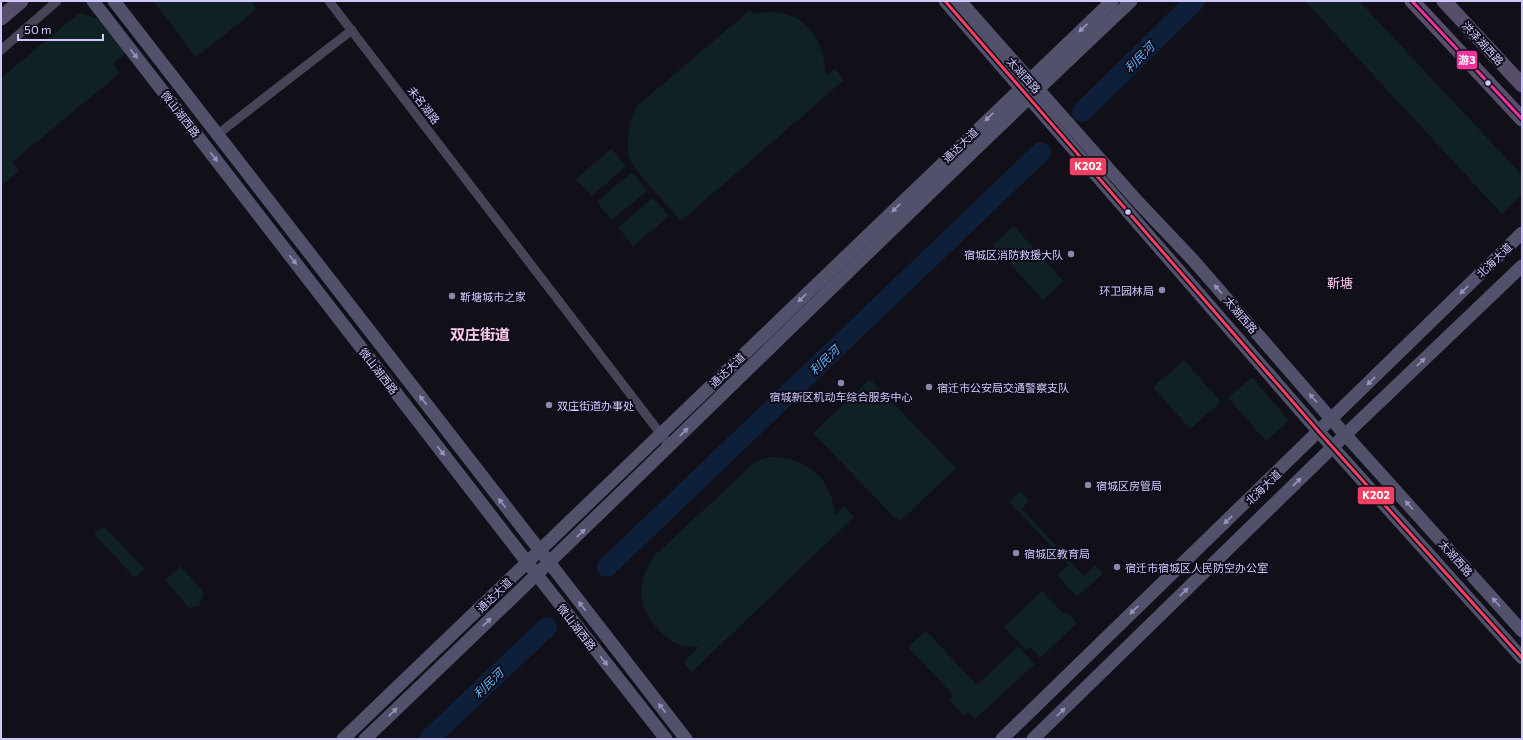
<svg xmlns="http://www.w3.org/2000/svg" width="1523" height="740" font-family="Commissioner,'Noto Sans SC',sans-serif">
	<rect width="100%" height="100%" fill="#111018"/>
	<g fill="#0f2122">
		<path d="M153 1H250L257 9 196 57Z"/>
		<path d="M1305 1H1359L1522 175V194L1502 214Z"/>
		<path d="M750 10 754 14C800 5 823 32 826 76L835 69 844 80 681 221C670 208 633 170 629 157 625 141 630 120 637 106Z"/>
		<path d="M79 13 100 19 126 53 113 64 120 73 12 162 19 171 1 186V78Z"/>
		<path d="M611 149 626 166 592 196 576 179Z"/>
		<path d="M632 172 647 191 612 220 597 202Z"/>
		<path d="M653 198 669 216 633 246 618 227Z"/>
		<path d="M1014 226 1063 281 1043 300 993 245Z"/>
		<path d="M1184 360 1221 402 1190 429 1153 387Z"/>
		<path d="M1252 377 1289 421 1266 441 1228 398Z"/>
		<path d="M870 379 956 468 899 522 813 433Z"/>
		<path d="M770 457C806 457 832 478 835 515L844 506 854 517 692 672 683 662 699 647C693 646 686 647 680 645 670 641 663 634 656 627 635 604 638 582 653 557L756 461Z"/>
		<path d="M1020 491 1029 501 1022 509 1084 576 1095 565 1103 573 1077 597 1057 575 1069 565 1009 502Z"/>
		<path d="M104 526 144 569 135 578 94 534Z"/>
		<path d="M181 566 204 593 199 606 189 608 165 580Z"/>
		<path d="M1042 591 1064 614 1066 612 1077 623 1040 658 1030 647 1026 650 1004 627Z"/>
		<path d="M926 631 977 685 1018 646 1035 664 975 719 968 712 964 716 949 699 953 695 908 647Z"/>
	</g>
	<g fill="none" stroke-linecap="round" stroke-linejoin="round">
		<g stroke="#0e1f39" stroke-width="20">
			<path d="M1082 112 1195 1"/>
			<path d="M607 567 1041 152"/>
			<path d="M429 739 547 627"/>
		</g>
		<g stroke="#464558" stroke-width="9">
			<path d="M329 1 670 446"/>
			<path d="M1 50 57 1"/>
			<path d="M218 134 352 30"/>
		</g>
		<g stroke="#52516b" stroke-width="13">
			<path d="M93 1 537 575 666 739"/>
			<path d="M114 1 686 739"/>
			<path d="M945 1 1319 432 1522 658"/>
			<path d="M960 1 1138 202 1193 260 1332 420 1522 631"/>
			<path d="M343 739 1112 1"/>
			<path d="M365 739C622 495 873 244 1131 1"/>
			<path d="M1002 739 1522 233"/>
			<path d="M1033 739 1345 435 1522 266"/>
		</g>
		<g stroke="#594e6a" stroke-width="15">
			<path d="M1412 1 1522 119"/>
			<path d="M1444 1 1522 85"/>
			<path d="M1 18 21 1"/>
		</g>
		<g stroke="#0f0c1b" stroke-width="6">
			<path id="bus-1" d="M945 1 1319 432 1522 658"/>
		</g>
		<g stroke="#0f0c1b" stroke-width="6">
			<path id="bus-2" d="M1412 1 1522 119"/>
		</g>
		<use href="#bus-1" stroke="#f24062" stroke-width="3"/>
		<use href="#bus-2" stroke="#ef339a" stroke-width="3"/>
	</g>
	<defs><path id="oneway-solid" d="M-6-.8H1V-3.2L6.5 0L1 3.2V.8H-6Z"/></defs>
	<g fill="#9793ba">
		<use href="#oneway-solid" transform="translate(1083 28) rotate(137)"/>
		<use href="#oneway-solid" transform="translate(134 54) rotate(52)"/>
		<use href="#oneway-solid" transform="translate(989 117) rotate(136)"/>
		<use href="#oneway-solid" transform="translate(214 157) rotate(52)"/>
		<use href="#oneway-solid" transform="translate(896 208) rotate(136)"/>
		<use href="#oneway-solid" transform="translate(293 260) rotate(52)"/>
		<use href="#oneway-solid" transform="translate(1218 289) rotate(-131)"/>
		<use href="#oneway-solid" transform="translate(1464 290) rotate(136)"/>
		<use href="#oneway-solid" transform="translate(802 298) rotate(136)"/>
		<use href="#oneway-solid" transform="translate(1421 362) rotate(-44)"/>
		<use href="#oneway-solid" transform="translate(1371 381) rotate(136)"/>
		<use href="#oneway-solid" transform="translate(1313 398) rotate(-131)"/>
		<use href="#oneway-solid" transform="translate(423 400) rotate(-128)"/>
		<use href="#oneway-solid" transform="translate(684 432) rotate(-44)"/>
		<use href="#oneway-solid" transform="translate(441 451) rotate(52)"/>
		<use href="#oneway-solid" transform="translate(1297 482) rotate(-44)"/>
		<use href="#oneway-solid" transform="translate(502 503) rotate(-128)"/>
		<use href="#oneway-solid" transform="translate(1409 505) rotate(-132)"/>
		<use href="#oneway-solid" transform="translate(1228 520) rotate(136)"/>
		<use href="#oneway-solid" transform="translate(581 533) rotate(-44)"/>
		<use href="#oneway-solid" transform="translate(1184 592) rotate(-44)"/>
		<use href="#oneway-solid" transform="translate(1496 602) rotate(-132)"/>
		<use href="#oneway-solid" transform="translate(582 606) rotate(-128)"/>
		<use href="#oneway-solid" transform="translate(1134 610) rotate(136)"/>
		<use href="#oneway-solid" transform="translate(487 622) rotate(-44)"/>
		<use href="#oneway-solid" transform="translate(604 661) rotate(52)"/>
		<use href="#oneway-solid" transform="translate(662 708) rotate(-128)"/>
		<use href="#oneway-solid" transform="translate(393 712) rotate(-44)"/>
		<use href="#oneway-solid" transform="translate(1061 712) rotate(-44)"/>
	</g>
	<g fill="#cfc9fb" stroke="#0f0c1b" stroke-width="1.5">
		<circle cx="1488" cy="83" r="3.5"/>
		<circle cx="1128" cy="212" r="3.5"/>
	</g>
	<g fill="#8c88ac" stroke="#0f0c1b" stroke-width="1.5">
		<circle cx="1071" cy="254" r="4"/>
		<circle cx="1162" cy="290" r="4"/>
		<circle cx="452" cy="296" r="4"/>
		<circle cx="841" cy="383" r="4"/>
		<circle cx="929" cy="387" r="4"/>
		<circle cx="549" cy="405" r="4"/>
		<circle cx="1088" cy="485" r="4"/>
		<circle cx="1016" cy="553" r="4"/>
		<circle cx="1117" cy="567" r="4"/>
	</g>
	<g text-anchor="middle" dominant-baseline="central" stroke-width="4" stroke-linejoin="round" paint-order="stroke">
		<g font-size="11" fill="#cfc9fb" stroke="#0f0c1b">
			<text transform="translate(1483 43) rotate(47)">洪泽湖西路</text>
			<text transform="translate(1024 75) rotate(48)">太湖西路</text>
			<text transform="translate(424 105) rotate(52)">未名湖路</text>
			<text transform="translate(181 114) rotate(52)">微山湖西路</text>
			<text transform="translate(960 145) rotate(-44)">通达大道</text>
			<text transform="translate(1494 260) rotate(-44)">北海大道</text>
			<text transform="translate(1241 315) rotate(49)">太湖西路</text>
			<text transform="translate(727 370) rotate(-44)">通达大道</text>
			<text transform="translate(379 371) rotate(52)">微山湖西路</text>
			<text transform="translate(1263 487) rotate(-44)">北海大道</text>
			<text transform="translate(1456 558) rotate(48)">太湖西路</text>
			<text transform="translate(494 595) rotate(-44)">通达大道</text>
			<text transform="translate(577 627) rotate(52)">微山湖西路</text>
		</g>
		<g font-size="11" fill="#cfc9fb" stroke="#0f0c1b" text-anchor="start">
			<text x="1063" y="254" text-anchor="end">宿城区消防救援大队</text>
			<text x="1154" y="290" text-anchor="end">环卫园林局</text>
			<text x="460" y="296">靳塘城市之家</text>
			<text x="937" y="387">宿迁市公安局交通警察支队</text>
			<text x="841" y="396" text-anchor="middle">宿城新区机动车综合服务中心</text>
			<text x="557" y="405">双庄街道办事处</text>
			<text x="1096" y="485">宿城区房管局</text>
			<text x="1024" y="553">宿城区教育局</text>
			<text x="1125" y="567">宿迁市宿城区人民防空办公室</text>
		</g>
		<g font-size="12" font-style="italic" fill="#5eaef4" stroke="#0f0c1b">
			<text transform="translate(1139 57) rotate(-45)">利民河</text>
			<text transform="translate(824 360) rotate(-44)">利民河</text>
			<text transform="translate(488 683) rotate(-44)">利民河</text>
		</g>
		<g font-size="13" fill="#fccbea" stroke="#0f0c1b">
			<text x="1340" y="283">靳塘</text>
		</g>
		<g font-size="15" font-weight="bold" fill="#fccbea" stroke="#0f0c1b">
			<text x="480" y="334">双庄街道</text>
		</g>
	</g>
	<g stroke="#0f0c1b" stroke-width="1.5">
		<rect x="1456" y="50" width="22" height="20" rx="4" fill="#ef339a"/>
		<rect x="1069" y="157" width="38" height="19" rx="4" fill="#f24062"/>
		<rect x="1357" y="486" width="38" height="19" rx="4" fill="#f24062"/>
	</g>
	<g font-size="11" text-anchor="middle" font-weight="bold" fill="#fff">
		<text x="1467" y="64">游3</text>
		<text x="1088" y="170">K202</text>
		<text x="1376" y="499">K202</text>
	</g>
	<rect width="1523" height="740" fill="none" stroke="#cfc9fb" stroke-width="4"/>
	<path d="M18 34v6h85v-6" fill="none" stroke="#cfc9fb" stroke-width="2"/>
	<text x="24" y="34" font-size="12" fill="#cfc9fb" stroke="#0f0c1b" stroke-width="3" paint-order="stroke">50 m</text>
</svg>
